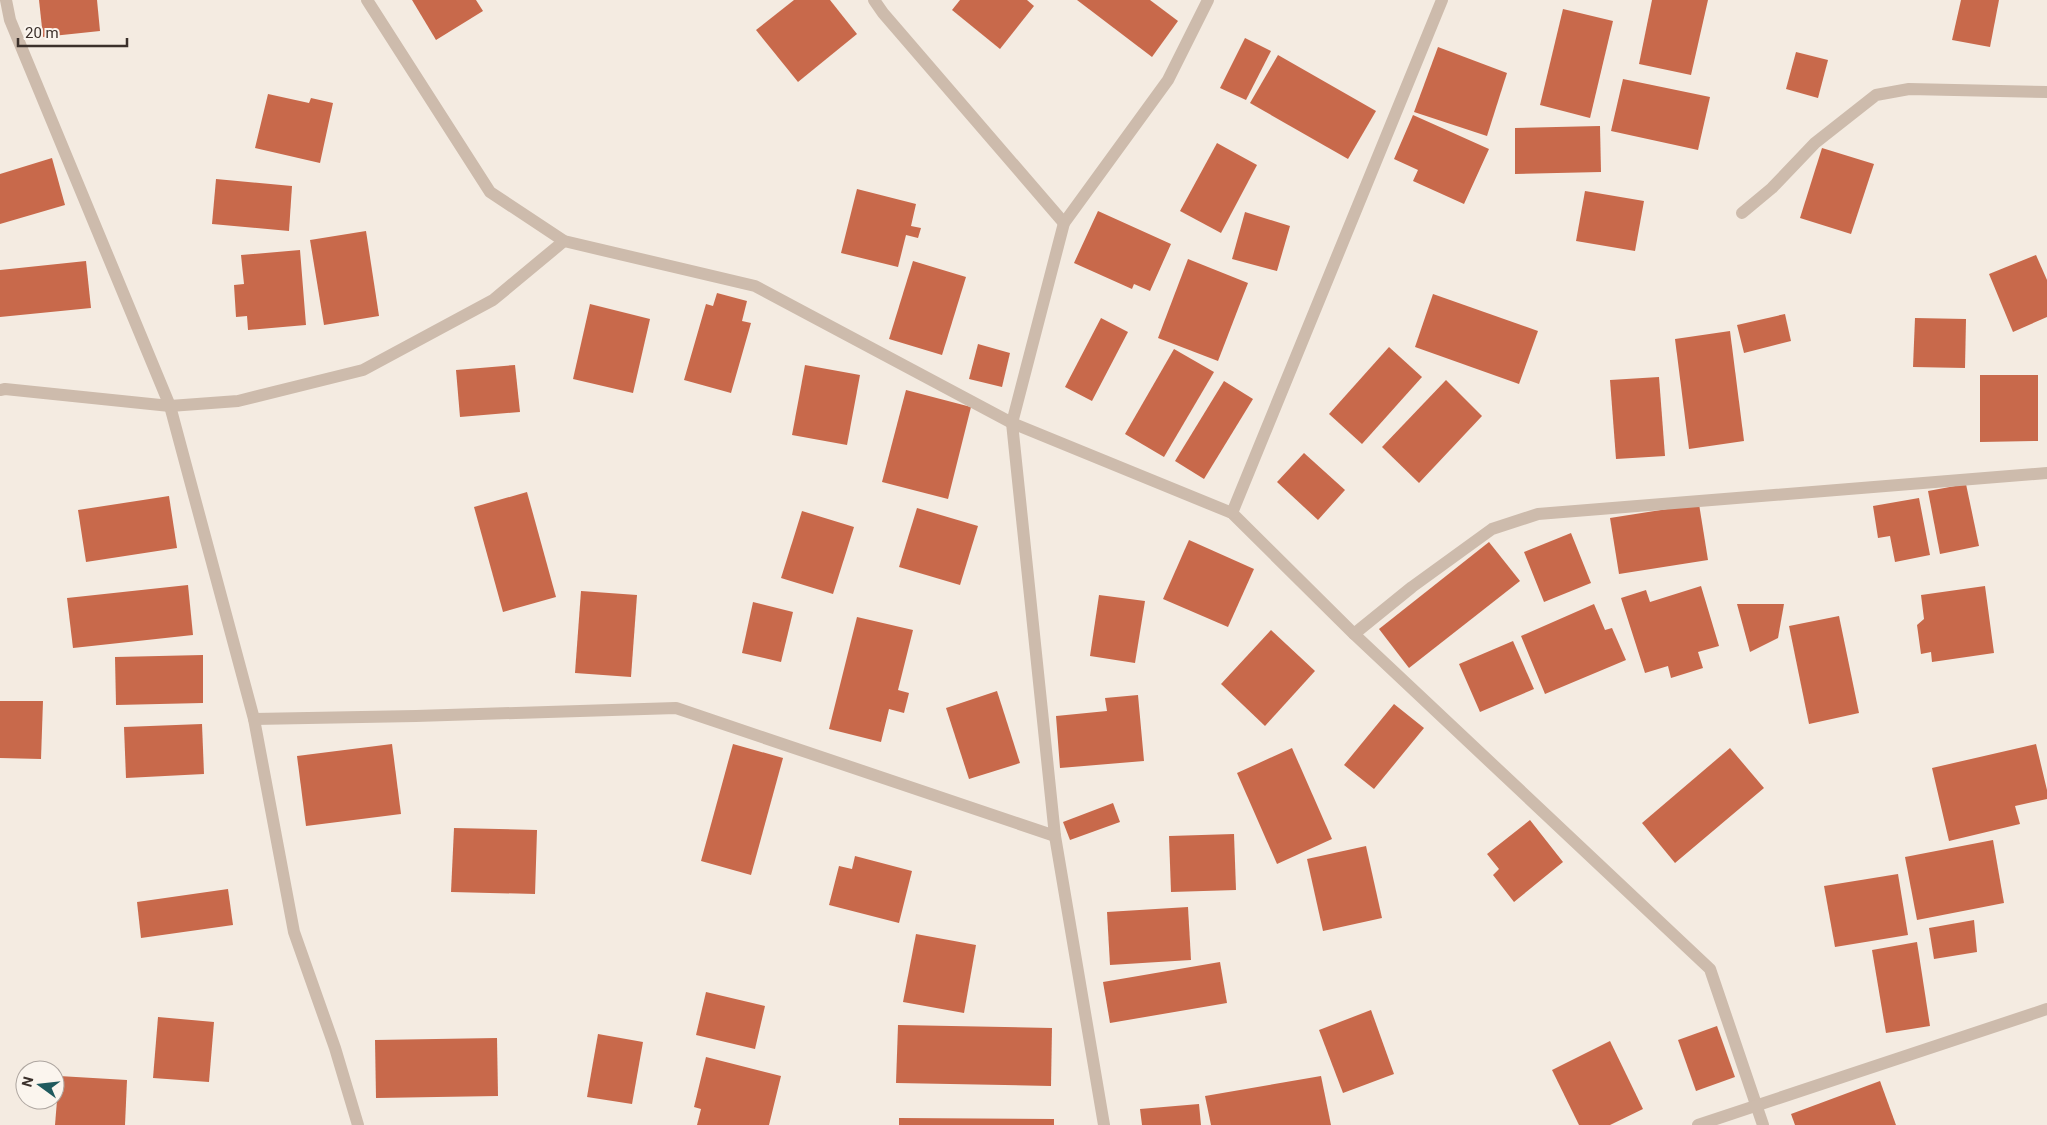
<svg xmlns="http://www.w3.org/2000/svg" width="2047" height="1125" font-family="Roboto,sans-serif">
	<rect width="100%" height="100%" fill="#f4ebe1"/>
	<g fill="#c8694b">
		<path d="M39 0H97L100 31 43 37Z"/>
		<path d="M412 0H476L483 11 436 40Z"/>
		<path d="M794 0H830L857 34 798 82 756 30Z"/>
		<path d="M960 0H1027L1034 6 1000 49 952 10Z"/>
		<path d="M1077 0H1150L1178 21 1152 57Z"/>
		<path d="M1652 0H1708L1691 75 1639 64Z"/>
		<path d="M1961 0H1999L1990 47 1952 40Z"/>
		<path d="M1563 9 1613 21 1590 118 1540 105Z"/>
		<path d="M1245 38 1271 51 1246 100 1220 88Z"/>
		<path d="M1438 47 1507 73 1487 136 1414 112Z"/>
		<path d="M1796 52 1828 60 1818 98 1786 89Z"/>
		<path d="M1278 55 1376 111 1348 159 1250 103Z"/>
		<path d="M1623 79 1710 97 1698 150 1611 131Z"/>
		<path d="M268 94 309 103 311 98 333 103 320 163 255 148Z"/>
		<path d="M1413 115 1489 149 1464 204 1413 181 1418 170 1394 159Z"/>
		<path d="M1600 126 1601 172 1515 174V128Z"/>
		<path d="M1217 143 1257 165 1221 233 1180 211Z"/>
		<path d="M1822 148 1874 164 1851 234 1800 218Z"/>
		<path d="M52 158 65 205 0 224V174Z"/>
		<path d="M216 179 292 186 289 231 212 224Z"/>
		<path d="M857 189 916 204 911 226 921 228 918 238 906 235 898 267 841 253Z"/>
		<path d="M1585 191 1644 201 1635 251 1576 241Z"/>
		<path d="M1098 211 1171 244 1150 291 1134 284 1132 289 1074 263Z"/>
		<path d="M1245 212 1290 226 1277 271 1232 259Z"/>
		<path d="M366 231 379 316 324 325 310 240Z"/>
		<path d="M300 250 306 325 248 330 247 316 236 317 234 285 244 284 241 255Z"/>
		<path d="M2036 255 2047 280V317L2013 332 1989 274Z"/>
		<path d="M1188 259 1248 283 1218 361 1158 338Z"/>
		<path d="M86 261 91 308 0 317V270Z"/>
		<path d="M913 261 966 277 942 355 889 339Z"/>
		<path d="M717 293 747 301 742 321 751 323 731 393 684 380 706 304 713 306Z"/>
		<path d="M1433 294 1538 331 1519 384 1415 347Z"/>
		<path d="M590 304 650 319 633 393 573 379Z"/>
		<path d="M1785 314 1791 341 1744 353 1737 325Z"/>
		<path d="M1101 318 1128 332 1092 401 1065 387Z"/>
		<path d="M1915 318 1966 319 1965 368 1913 367Z"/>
		<path d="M1730 331 1744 441 1689 449 1675 339Z"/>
		<path d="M978 344 1010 353 1002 387 969 379Z"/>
		<path d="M1389 347 1422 377 1362 444 1329 414Z"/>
		<path d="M1174 349 1214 372 1164 457 1125 434Z"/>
		<path d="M515 365 520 412 460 417 456 370Z"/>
		<path d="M805 365 860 375 847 445 792 435Z"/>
		<path d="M1980 375H2038V441L1980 442Z"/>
		<path d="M1659 377 1665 456 1616 459 1610 380Z"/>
		<path d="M1446 380 1482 416 1419 483 1382 447Z"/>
		<path d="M1224 381 1253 399 1204 479 1175 461Z"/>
		<path d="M906 390 971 407 948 499 882 482Z"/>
		<path d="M1304 453 1345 490 1318 520 1277 482Z"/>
		<path d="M1966 484 1979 546 1940 554 1928 491Z"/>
		<path d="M527 492 556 597 503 612 474 507Z"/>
		<path d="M169 496 177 548 86 562 78 510Z"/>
		<path d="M1919 498 1930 555 1895 562 1890 536 1878 538 1873 506Z"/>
		<path d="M1699 504 1708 560 1619 574 1610 518Z"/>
		<path d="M917 508 978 526 960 585 899 567Z"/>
		<path d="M802 511 854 527 833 594 781 578Z"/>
		<path d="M1571 533 1591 583 1544 602 1524 552Z"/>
		<path d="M1189 540 1254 569 1228 627 1163 599Z"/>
		<path d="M1489 542 1520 581 1409 668 1379 629Z"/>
		<path d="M188 585 193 635 73 648 67 598Z"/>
		<path d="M1701 586 1719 646 1698 652 1703 668 1671 678 1668 666 1645 673 1621 598 1646 590 1650 602Z"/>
		<path d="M1985 586 1994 653 1932 662 1931 652 1921 654 1917 625 1924 619 1921 595Z"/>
		<path d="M581 591 637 595 631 677 575 673Z"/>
		<path d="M1099 595 1145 601 1135 663 1090 656Z"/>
		<path d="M753 602 793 612 781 662 742 653Z"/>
		<path d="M1594 604 1605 630 1612 628 1626 660 1545 694 1521 636Z"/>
		<path d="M1737 604H1784L1778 638 1750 652Z"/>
		<path d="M1839 616 1859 713 1809 724 1789 626Z"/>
		<path d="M857 617 913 630 898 690 909 693 904 713 889 709 881 742 829 729Z"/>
		<path d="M1271 630 1315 671 1265 726 1221 684Z"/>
		<path d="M1513 641 1534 689 1480 712 1459 664Z"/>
		<path d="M203 655V703L116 705 115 657Z"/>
		<path d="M997 691 1020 763 969 779 946 708Z"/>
		<path d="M1138 695 1144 761 1060 768 1056 716 1107 711 1105 698Z"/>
		<path d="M0 701H43L41 759 0 758Z"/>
		<path d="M1394 704 1424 728 1374 789 1344 765Z"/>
		<path d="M202 724 204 774 126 778 124 727Z"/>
		<path d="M392 744 401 814 306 826 297 756Z"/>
		<path d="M733 744 783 758 751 875 701 861Z"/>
		<path d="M2036 744 2047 790V799L2015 806 2020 824 1949 841 1932 768Z"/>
		<path d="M1292 748 1332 839 1277 864 1237 773Z"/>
		<path d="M1730 748 1764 788 1675 863 1642 823Z"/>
		<path d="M1113 803 1120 822 1070 840 1063 822Z"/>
		<path d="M1530 820 1563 862 1514 902 1493 875 1499 869 1487 854Z"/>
		<path d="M454 828 537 830 535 894 451 892Z"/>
		<path d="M1234 834 1236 890 1171 892 1169 836Z"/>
		<path d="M1993 840 2004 903 1917 920 1905 857Z"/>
		<path d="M1366 846 1382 918 1323 931 1307 859Z"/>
		<path d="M855 856 912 871 899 923 829 905 839 866 852 869Z"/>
		<path d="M1898 874 1908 935 1835 947 1824 886Z"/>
		<path d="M228 889 233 925 141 938 137 902Z"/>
		<path d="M1188 907 1191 960 1110 965 1107 912Z"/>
		<path d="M1974 920 1977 952 1934 959 1929 928Z"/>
		<path d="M916 934 976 945 964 1013 903 1002Z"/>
		<path d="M1917 942 1930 1026 1886 1033 1872 950Z"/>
		<path d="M1220 962 1227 1003 1110 1023 1103 982Z"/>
		<path d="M706 992 765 1006 755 1049 696 1035Z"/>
		<path d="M1371 1010 1394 1074 1343 1093 1319 1030Z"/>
		<path d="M158 1017 214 1022 209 1082 153 1078Z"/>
		<path d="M898 1025 1052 1028 1051 1086 896 1083Z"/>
		<path d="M1717 1026 1735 1077 1696 1091 1678 1040Z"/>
		<path d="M598 1034 643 1042 632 1104 587 1097Z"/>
		<path d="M497 1038 498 1096 376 1098 375 1040Z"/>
		<path d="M1610 1041 1643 1109 1610 1125H1579L1552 1070Z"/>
		<path d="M706 1057 781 1076 769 1125H697L701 1109 694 1107Z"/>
		<path d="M59 1076 127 1080 125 1125H55Z"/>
		<path d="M1321 1076 1331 1125H1211L1205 1096Z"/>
		<path d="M1880 1081 1896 1125H1795L1791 1114Z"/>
		<path d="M1199 1104 1201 1125H1142L1140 1109Z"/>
		<path d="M899 1118 1054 1119V1125H899Z"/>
	</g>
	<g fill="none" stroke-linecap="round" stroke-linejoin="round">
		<path stroke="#cdbbac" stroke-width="12" d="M1742 213 1772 188 1815 143 1876 95 1909 89 2047 92"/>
		<g stroke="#cdbbac" stroke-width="12">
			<path d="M6 0 10 20 170 406 254 719 416 716 676 708 1055 836"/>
			<path d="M367 0 490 192 564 241 755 286 1012 423 1232 513 1354 634 1710 969 1763 1125"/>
			<path d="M874 0 883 13 1064 223"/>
			<path d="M0 390 5 389 170 406 238 401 363 370 493 300 564 241"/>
			<path d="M1232 513 1442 0"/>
			<path d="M1354 634 1412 587 1492 529 1538 514 2047 473"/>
			<path d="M254 719 294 932 335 1048 358 1125"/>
			<path d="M1104 1125 1055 836 1012 423 1064 223 1168 80 1208 0"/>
			<path d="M1698 1125 2047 1009"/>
		</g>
	</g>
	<g transform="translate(40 1085) rotate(285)"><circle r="24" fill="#fbf5ee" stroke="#aea6a0"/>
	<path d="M0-4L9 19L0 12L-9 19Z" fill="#1f5a5e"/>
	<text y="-8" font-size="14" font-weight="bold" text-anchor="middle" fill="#3b302b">N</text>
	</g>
	<path d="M18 38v8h109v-8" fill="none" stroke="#3b302b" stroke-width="2.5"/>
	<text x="25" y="38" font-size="15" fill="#3b302b" stroke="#fbf5ee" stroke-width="4" paint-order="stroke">20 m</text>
</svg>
